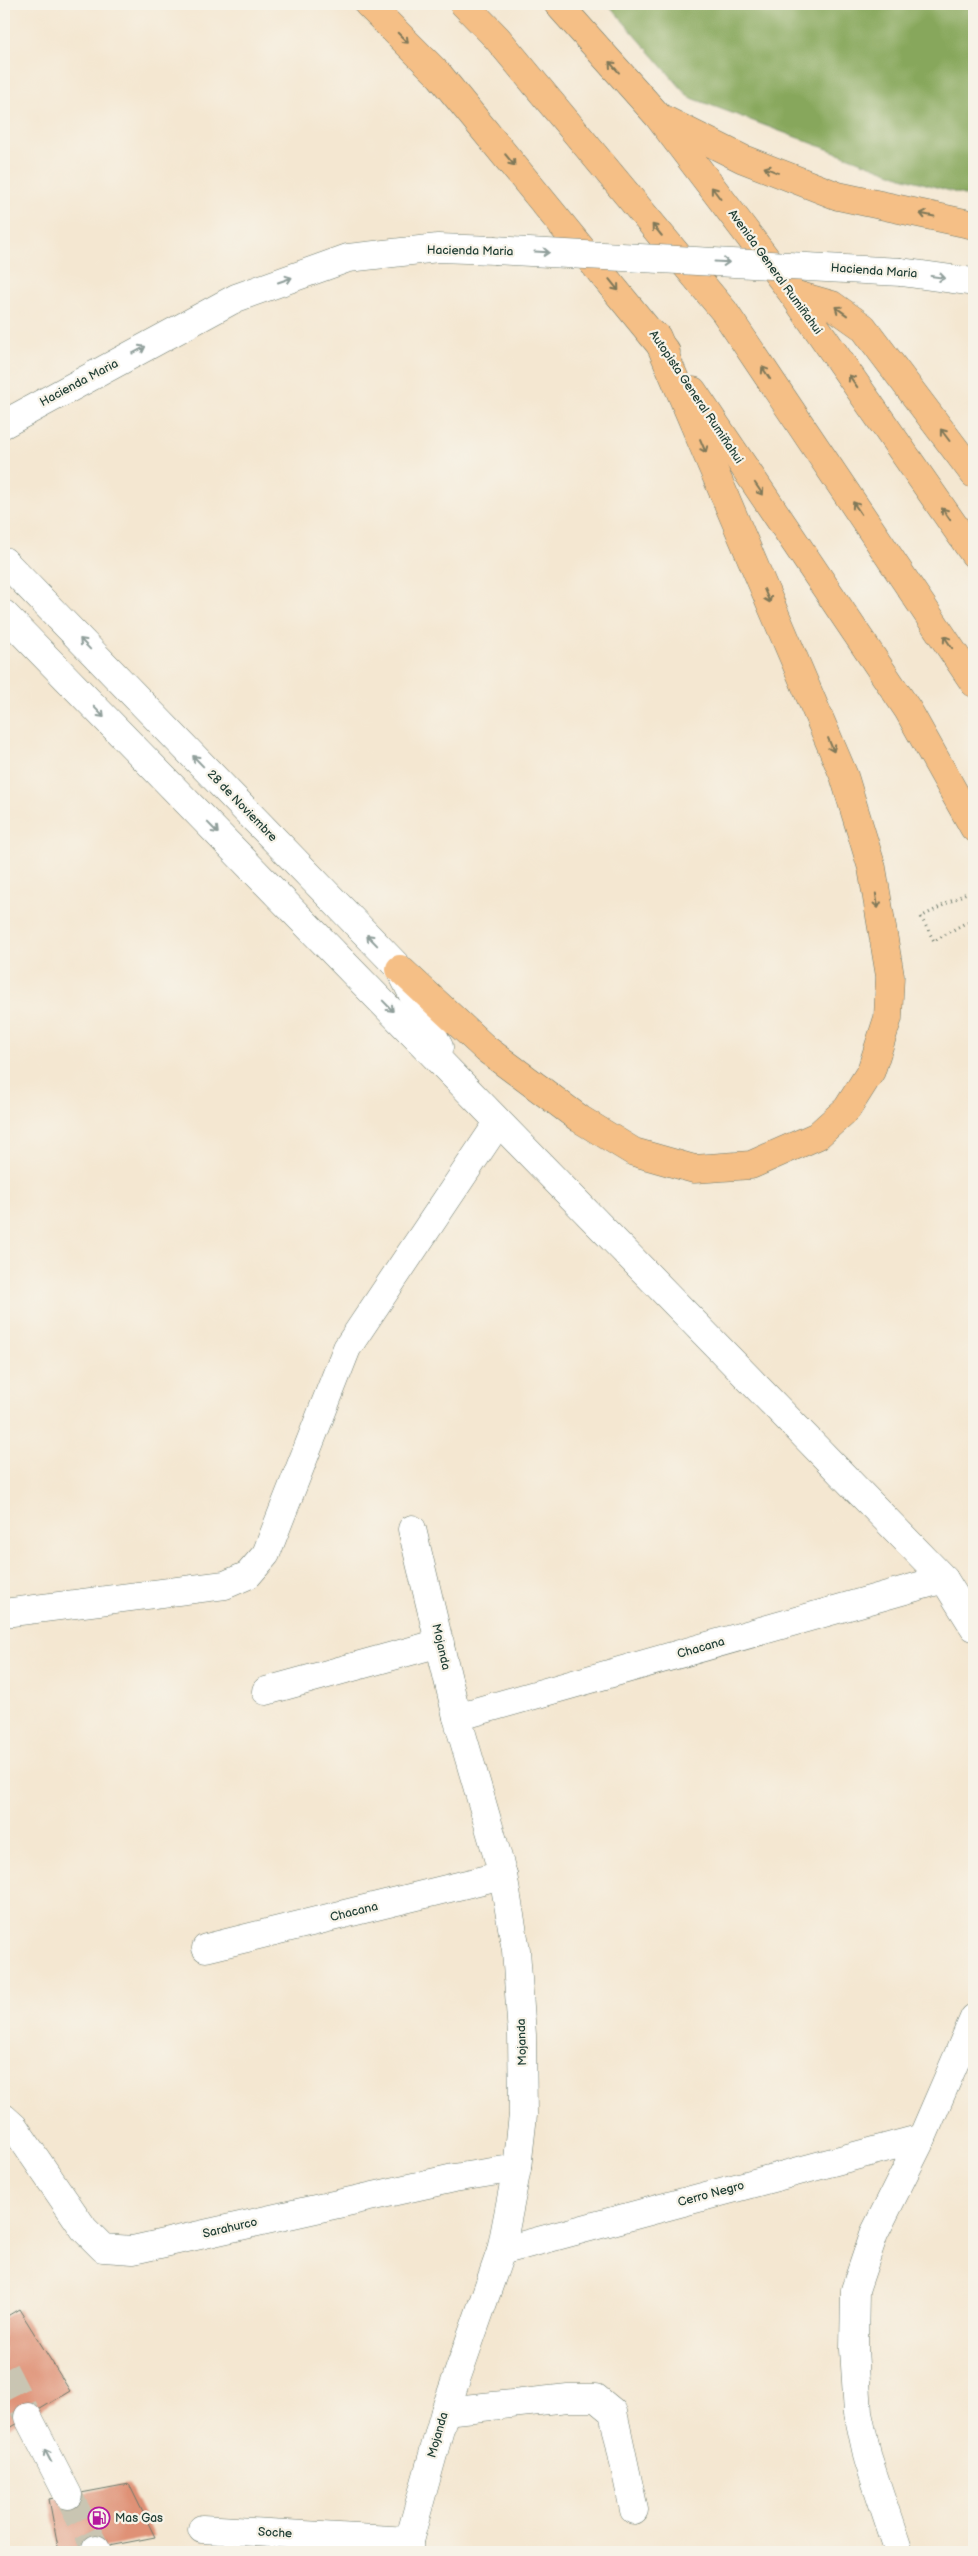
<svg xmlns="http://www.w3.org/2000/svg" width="978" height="2556" font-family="'Balsamiq Sans',sans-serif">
	<rect width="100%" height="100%" fill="#f7f3e8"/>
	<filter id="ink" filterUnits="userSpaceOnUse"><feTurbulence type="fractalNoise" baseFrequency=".02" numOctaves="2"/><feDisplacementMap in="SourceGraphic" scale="10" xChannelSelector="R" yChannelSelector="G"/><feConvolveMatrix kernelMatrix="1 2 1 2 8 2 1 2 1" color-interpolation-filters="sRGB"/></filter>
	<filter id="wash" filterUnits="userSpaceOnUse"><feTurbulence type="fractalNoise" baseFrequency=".0096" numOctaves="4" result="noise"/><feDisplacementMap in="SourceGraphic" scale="20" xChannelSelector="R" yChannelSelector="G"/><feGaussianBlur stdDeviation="1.12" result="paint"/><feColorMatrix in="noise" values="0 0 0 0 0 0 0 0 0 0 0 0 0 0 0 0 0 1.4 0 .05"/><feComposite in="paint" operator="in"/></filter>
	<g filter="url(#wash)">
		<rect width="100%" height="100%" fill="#f4e7d1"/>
		<path fill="#87a75b" stroke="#537248" d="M608 4H974V198L902 177 689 97Z"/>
		<g id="blocks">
			<g fill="#df9176">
				<path d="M19 2309 70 2391 4 2431V2318Z"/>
				<path d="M129 2484 155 2537 78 2552H59L49 2499Z"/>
			</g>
		</g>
	</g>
	<g filter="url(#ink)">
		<use href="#blocks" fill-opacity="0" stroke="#6a786b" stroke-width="1"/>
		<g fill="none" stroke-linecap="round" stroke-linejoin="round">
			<g stroke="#c9c5b2" stroke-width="28" stroke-dasharray="28 14" stroke-linecap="butt">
				<path d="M4 2370 28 2417"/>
				<path d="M68 2495 96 2549"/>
			</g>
			<g stroke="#6a786b" stroke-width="29">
				<g id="minor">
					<path d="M901 272 974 282"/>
					<path d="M4 424 236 298 348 258 438 248 494 250"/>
					<path d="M4 561 400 969 439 1047"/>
					<path d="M4 614 944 1579 974 1627"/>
					<path d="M4 1613 225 1585 248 1575 266 1554 347 1348 498 1123"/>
					<path d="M266 1691 440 1643"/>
					<path d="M457 1717 944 1579"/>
					<path d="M206 1948 503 1875"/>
					<path d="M4 2118 14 2127 84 2229 103 2248 133 2250 454 2178 517 2168"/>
					<path d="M501 2251 922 2138"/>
					<path d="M445 2411 568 2398H596L613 2412 634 2510"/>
					<path d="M28 2417 68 2495"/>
					<path d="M202 2529 409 2541"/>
					<path d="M95 2552 96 2549"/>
					<path d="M409 2552V2541L445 2411 501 2251 517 2168 523 2115 522 2035 516 1950 503 1875 457 1717 412 1529"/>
					<path d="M899 2552 868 2459 858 2413 854 2349 855 2290 874 2234 922 2138 974 2018"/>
				</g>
			</g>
			<g stroke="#6a786b" stroke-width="29">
				<g id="major">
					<path d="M558 4 658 116 793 294 974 554"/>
					<path d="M663 119 743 159 838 196 974 225"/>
					<path d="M793 294 832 305 863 327 974 474"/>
				</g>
			</g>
			<g stroke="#6a786b" stroke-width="29">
				<g id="highway">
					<path d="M368 4 440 76 666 352"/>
					<path d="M464 4 497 38 724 311 974 683"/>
					<path d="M693 391 908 710 974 828"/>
					<path d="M400 969 486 1049 580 1119 634 1152 694 1169 751 1165 817 1136 847 1109 871 1071 888 1018 890 976 872 868 844 776 657 337"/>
				</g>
			</g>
			<path stroke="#6a786b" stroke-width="3" stroke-dasharray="1 4" stroke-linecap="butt" d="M974 889 921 917 934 941 974 918"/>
			<use href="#minor" stroke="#fff" stroke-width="28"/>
			<use href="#major" stroke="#f5bf86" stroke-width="28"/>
			<use href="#highway" stroke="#f5bf86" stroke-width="28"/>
			<g stroke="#6a786b" stroke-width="29" stroke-linecap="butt">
				<path id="minor-bridge" d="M494 250 901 272"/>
			</g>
			<use href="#minor-bridge" stroke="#fff" stroke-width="28"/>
		</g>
		<defs><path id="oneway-shaft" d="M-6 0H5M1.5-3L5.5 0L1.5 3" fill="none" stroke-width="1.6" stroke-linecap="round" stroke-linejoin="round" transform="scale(1.25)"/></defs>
		<g stroke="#7f7859">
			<use href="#oneway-shaft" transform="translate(403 38) rotate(45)"/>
			<use href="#oneway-shaft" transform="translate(614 67) rotate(-132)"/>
			<use href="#oneway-shaft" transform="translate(510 160) rotate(50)"/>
			<use href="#oneway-shaft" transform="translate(771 170) rotate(-158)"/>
			<use href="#oneway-shaft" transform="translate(716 193) rotate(-127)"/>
			<use href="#oneway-shaft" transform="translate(927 215) rotate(-168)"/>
			<use href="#oneway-shaft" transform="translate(657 230) rotate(-130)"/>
			<use href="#oneway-shaft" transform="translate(614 285) rotate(51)"/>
			<use href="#oneway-shaft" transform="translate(841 311) rotate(-144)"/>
			<use href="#oneway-shaft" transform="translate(766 373) rotate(-124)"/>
			<use href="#oneway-shaft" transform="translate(853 381) rotate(-125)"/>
			<use href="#oneway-shaft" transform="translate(945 435) rotate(-127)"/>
			<use href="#oneway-shaft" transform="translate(703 446) rotate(67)"/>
			<use href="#oneway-shaft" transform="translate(759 489) rotate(56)"/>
			<use href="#oneway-shaft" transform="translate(857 508) rotate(-124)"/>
			<use href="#oneway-shaft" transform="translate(946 514) rotate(-125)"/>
			<use href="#oneway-shaft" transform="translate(767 596) rotate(67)"/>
			<use href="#oneway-shaft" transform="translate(948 642) rotate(-124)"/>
			<use href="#oneway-shaft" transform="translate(831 745) rotate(67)"/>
			<use href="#oneway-shaft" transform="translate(877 901) rotate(81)"/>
		</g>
		<g stroke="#8f9e9a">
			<use href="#oneway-shaft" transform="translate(542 252) rotate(3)"/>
			<use href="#oneway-shaft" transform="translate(722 262) rotate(3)"/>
			<use href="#oneway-shaft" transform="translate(938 277) rotate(8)"/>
			<use href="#oneway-shaft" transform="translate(285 280) rotate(-19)"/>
			<use href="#oneway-shaft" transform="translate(139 350) rotate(-28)"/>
			<use href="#oneway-shaft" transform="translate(85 644) rotate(-134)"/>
			<use href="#oneway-shaft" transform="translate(99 712) rotate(46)"/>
			<use href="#oneway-shaft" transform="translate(198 761) rotate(-134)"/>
			<use href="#oneway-shaft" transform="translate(213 828) rotate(46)"/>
			<use href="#oneway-shaft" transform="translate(372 940) rotate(-134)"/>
			<use href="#oneway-shaft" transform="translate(388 1006) rotate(46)"/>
			<use href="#oneway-shaft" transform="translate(48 2456) rotate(-117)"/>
		</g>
	</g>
	<defs>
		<g id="fuel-ring" transform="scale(1.125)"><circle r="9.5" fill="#f7f3e8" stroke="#b5179e" stroke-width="1.5"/><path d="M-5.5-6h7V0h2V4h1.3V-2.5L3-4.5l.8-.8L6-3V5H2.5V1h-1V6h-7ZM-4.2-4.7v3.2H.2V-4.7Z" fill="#b5179e"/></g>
	</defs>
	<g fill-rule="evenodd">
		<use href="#fuel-ring" x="99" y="2518"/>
	</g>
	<g text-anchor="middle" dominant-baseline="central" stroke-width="4.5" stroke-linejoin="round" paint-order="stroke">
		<g font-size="12" fill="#1f3d34" stroke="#f7f3e8">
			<text transform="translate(470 251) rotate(1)">Hacienda Maria</text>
			<text transform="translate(874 271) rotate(4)">Hacienda Maria</text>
			<text transform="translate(775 272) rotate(54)">Avenida General Rumiñahui</text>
			<text transform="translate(79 383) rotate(-28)">Hacienda Maria</text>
			<text transform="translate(696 397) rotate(56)">Autopista General Rumiñahui</text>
			<text transform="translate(242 806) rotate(46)">28 de Noviembre</text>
			<text transform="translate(441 1647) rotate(77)">Mojanda</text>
			<text transform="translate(701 1648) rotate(-16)">Chacana</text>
			<text transform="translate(354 1912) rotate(-14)">Chacana</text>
			<text transform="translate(522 2042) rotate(-92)">Mojanda</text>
			<text transform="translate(711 2194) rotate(-15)">Cerro Negro</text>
			<text transform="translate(230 2228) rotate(-13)">Sarahurco</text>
			<text transform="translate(438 2435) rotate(-74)">Mojanda</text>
			<text transform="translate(275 2533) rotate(3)">Soche</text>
		</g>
		<g font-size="12" fill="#1f3d34" stroke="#f7f3e8" text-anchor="start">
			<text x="115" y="2518">Mas Gas</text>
		</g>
	</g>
	<rect width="978" height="2556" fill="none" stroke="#f7f3e8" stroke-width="20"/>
</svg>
